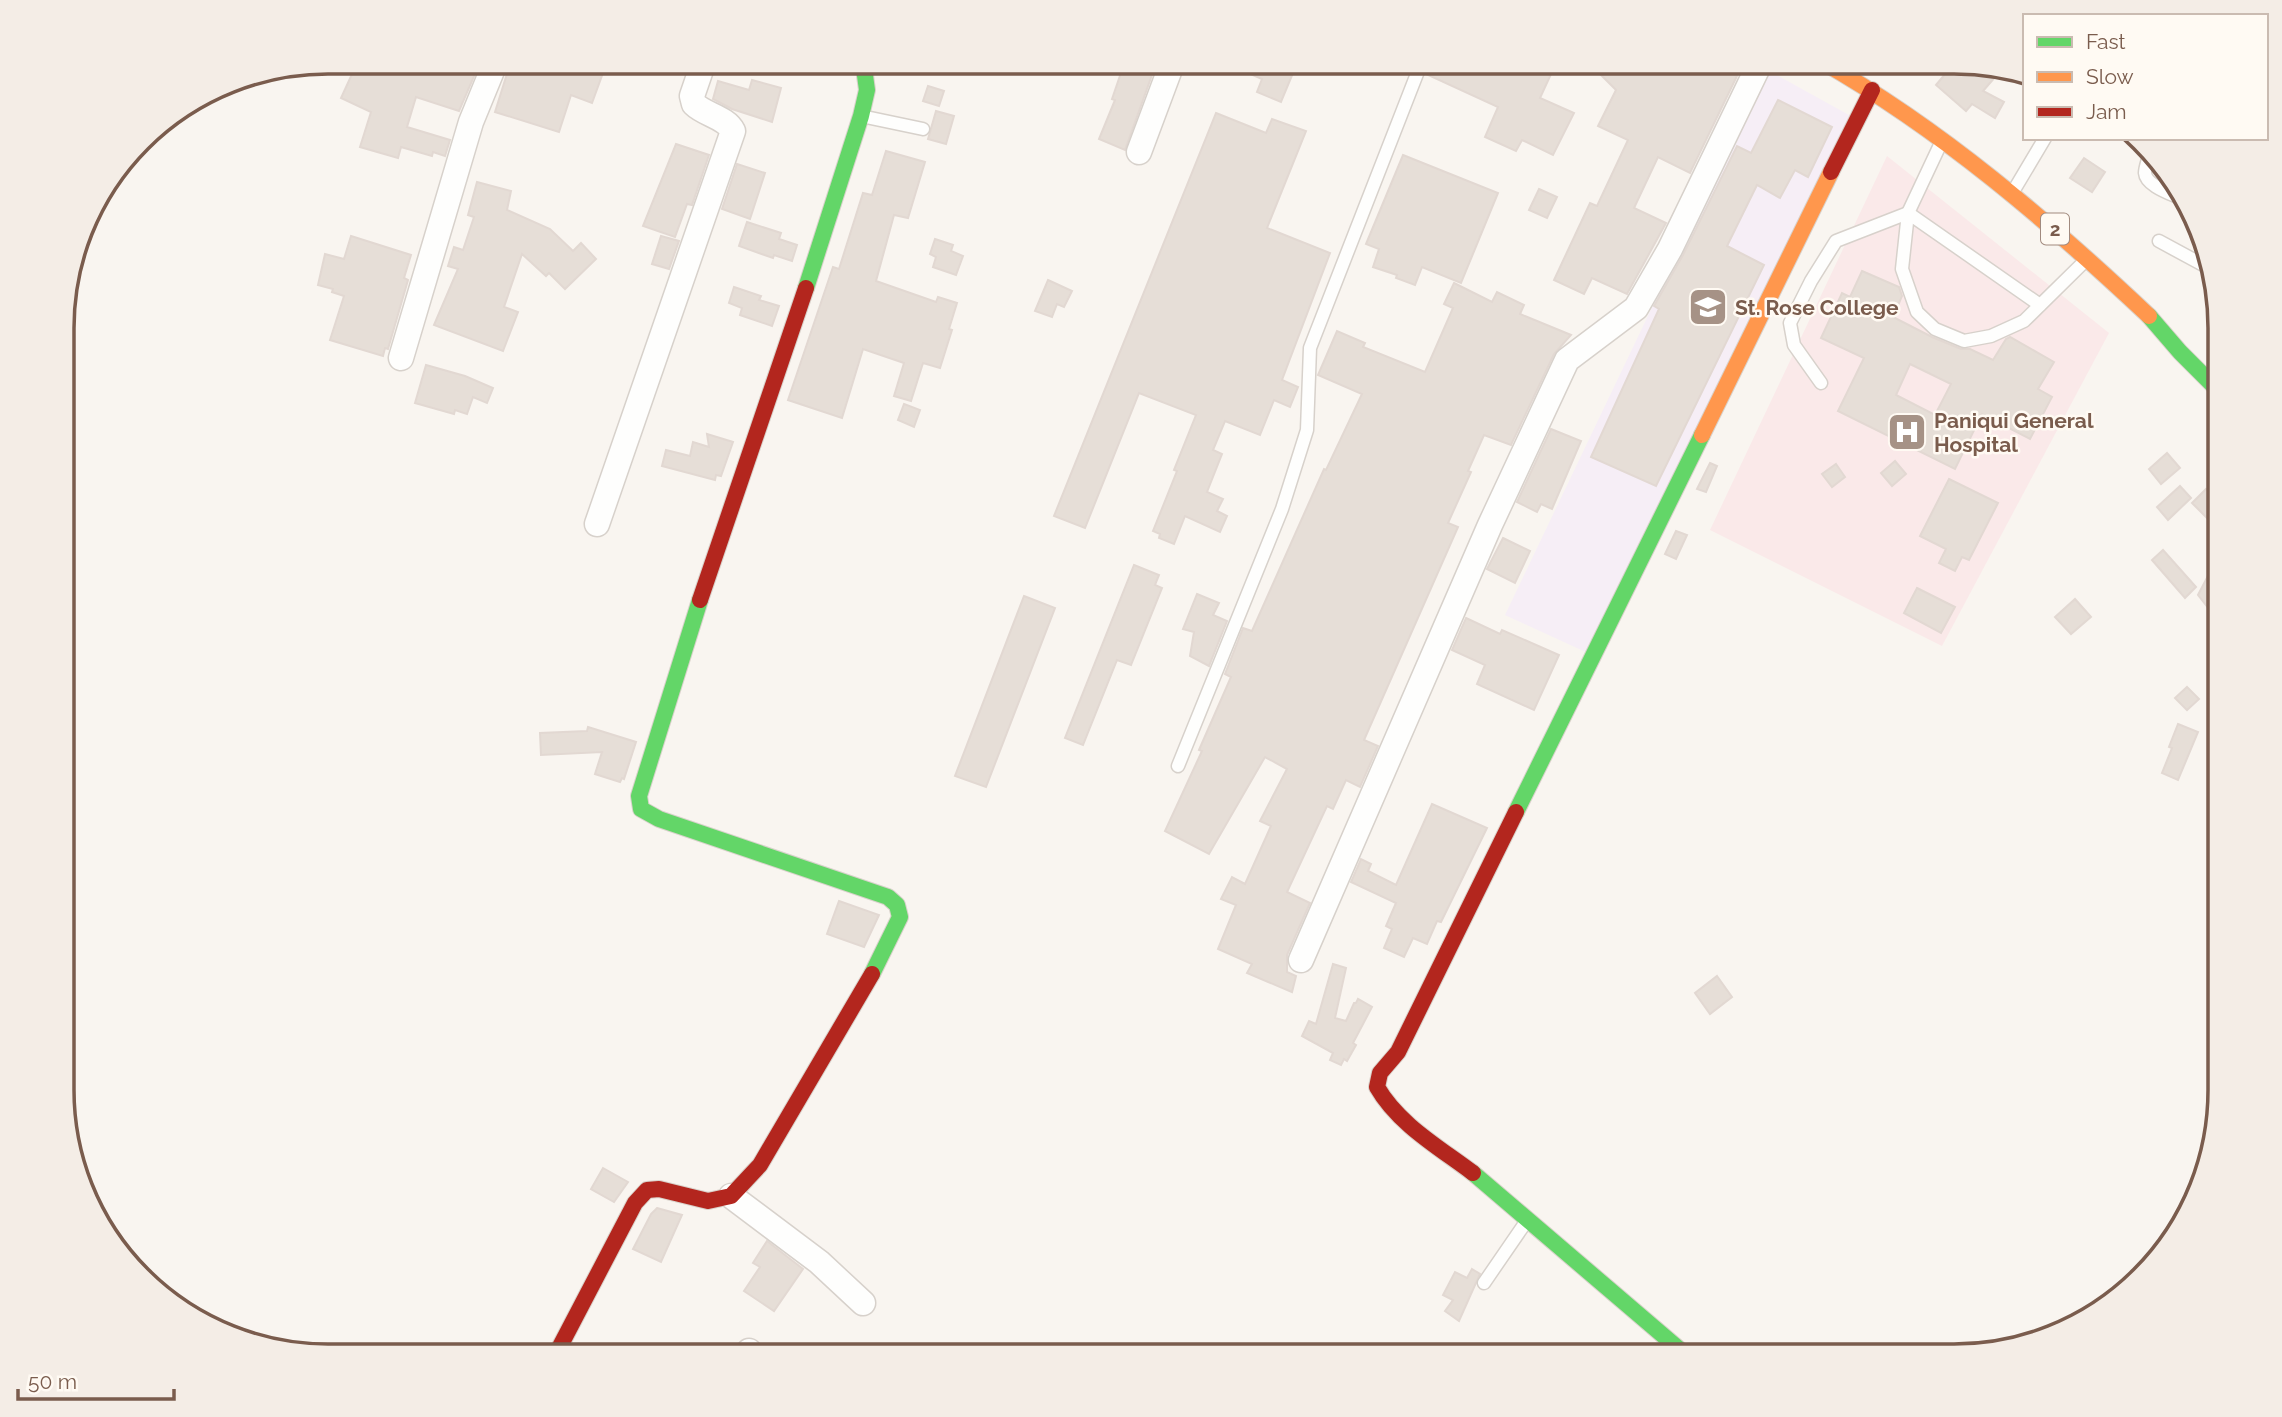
<svg xmlns="http://www.w3.org/2000/svg" width="2282" height="1417" font-family="Raleway,sans-serif">
	<rect width="100%" height="100%" fill="#f9f5f0"/>
	<path fill="#f6eef6" d="M1766 69 1858 120 1590 654 1505 615Z"/>
	<path fill="#fae9e9" d="M1887 156 2109 333 1942 646 1710 530Z"/>
	<g fill="#e6ded7" stroke="#e2d8d2" stroke-width="2" fill-rule="evenodd">
		<path d="M358 61H413L443 71 444 66 475 74 459 111 416 97 407 127 450 140 445 156 433 152 432 156 401 147 398 158 360 147 371 112 341 98Z"/>
		<path d="M511 61H580L604 70 592 103 571 95 559 132 495 112Z"/>
		<path d="M1125 61H1157L1125 150 1099 139 1115 100 1112 99Z"/>
		<path d="M1221 61H1298L1281 102 1257 92 1262 79Z"/>
		<path d="M1431 61H1557L1540 98 1574 113 1553 155 1522 140 1516 151 1485 137 1498 107 1426 74Z"/>
		<path d="M1587 61H1705L1737 76 1690 173 1658 157 1634 208 1666 223 1627 294 1592 278 1584 294 1554 280 1590 203 1597 206 1628 140 1598 126 1616 90Z"/>
		<path d="M1956 61 2003 68 1983 91 2004 102 1995 118 1972 104 1966 111 1936 85Z"/>
		<path d="M752 80 781 88 772 122 732 109 713 99 718 81 749 90Z"/>
		<path d="M928 86 944 91 939 106 923 101Z"/>
		<path d="M1778 100 1832 127 1808 177 1795 170 1780 198 1757 185 1727 246 1764 265 1656 486 1591 457 1659 309 1654 306 1683 255 1737 146 1751 153Z"/>
		<path d="M936 111 954 116 946 144 928 139Z"/>
		<path d="M1216 113 1266 133 1272 119 1306 131 1267 228 1330 253 1282 380 1298 387 1290 407 1274 400 1260 435 1225 421 1213 450 1222 454 1207 492 1223 499 1217 511 1227 516 1220 532 1185 516 1174 544 1159 538 1160 534 1153 531 1177 471 1174 470 1196 415 1139 393 1085 528 1054 516Z"/>
		<path d="M676 144 709 155 692 205 687 204 675 237 643 226Z"/>
		<path d="M886 151 925 162 908 218 894 215 876 281 936 302 938 297 957 303 949 329 952 330 940 368 923 363 911 401 894 396 904 363 863 349 842 418 788 400 833 267 839 269 863 193 872 195Z"/>
		<path d="M1403 155 1498 193 1461 283 1422 267 1415 285 1396 278 1397 275 1373 267 1379 249 1366 244Z"/>
		<path d="M2084 158 2105 172 2092 192 2070 178Z"/>
		<path d="M737 164 765 173 750 219 722 209Z"/>
		<path d="M477 182 511 191 507 210 550 229 573 251 581 243 596 259 565 289 549 273 546 276 522 254 504 307 518 312 503 351 434 325 458 269 448 266 454 247 463 250 474 217 468 215Z"/>
		<path d="M1539 189 1557 197 1547 218 1529 210Z"/>
		<path d="M747 222 781 233 779 239 797 245 792 261 774 255 773 258 739 246Z"/>
		<path d="M351 236 411 255 404 278 408 280 388 349 385 348 383 356 330 340 344 296 332 292 333 289 318 285 325 254 344 259Z"/>
		<path d="M661 236 679 241 669 269 652 264Z"/>
		<path d="M935 239 953 245 951 251 963 256 956 275 933 267 936 257 930 254Z"/>
		<path d="M1862 271 1899 287 1902 296 1893 317 1932 337 1961 349H1970L1993 360 2006 339 2010 337 2054 362 2038 389 2052 397 2030 439 1982 414 1955 469 1838 411 1864 358 1821 338 1842 293 1850 297ZM1910 364 1951 384 1935 415 1896 395Z"/>
		<path d="M1048 280 1072 291 1064 307 1057 304 1052 317 1035 311Z"/>
		<path d="M1454 283 1492 302 1497 292 1524 305 1520 314 1571 335 1554 354 1511 445 1484 435 1468 471 1471 472 1448 523 1458 527 1364 740 1378 746 1360 787 1346 780 1333 809 1327 806 1287 892 1310 903 1287 955V972L1296 976 1292 992 1247 973 1252 964 1218 949 1236 905 1221 899 1232 877 1245 884 1271 826 1260 821 1287 769 1265 757 1209 854 1165 831 1202 751 1199 750 1231 677 1225 674 1243 628 1252 631 1324 469 1326 470 1362 394 1318 375 1337 331 1365 343 1363 347 1425 372 1453 308 1444 304Z"/>
		<path d="M734 287 761 296 759 300 779 306 772 326 740 315 742 308 729 303Z"/>
		<path d="M426 365 465 376 493 388 487 403 473 397 467 414 455 410 454 414 415 403Z"/>
		<path d="M904 404 920 410 914 427 898 420Z"/>
		<path d="M1551 429 1581 441 1552 509 1541 504 1537 512 1517 502Z"/>
		<path d="M707 434 733 442 721 476 716 475 715 480 662 466 666 450 690 456 693 442 709 447Z"/>
		<path d="M2167 453 2180 468 2161 484 2149 469Z"/>
		<path d="M1895 461 1906 474 1892 486 1881 473Z"/>
		<path d="M1710 463 1717 466 1706 492 1697 489Z"/>
		<path d="M1836 464 1845 477 1832 487 1822 474Z"/>
		<path d="M1949 479 1998 503 1969 560 1962 557 1955 571 1939 563 1946 549 1920 536Z"/>
		<path d="M2180 486 2191 498 2168 520 2157 507Z"/>
		<path d="M2206 489 2220 503V531L2192 503Z"/>
		<path d="M1676 531 1687 535 1676 559 1665 554Z"/>
		<path d="M1503 538 1530 551 1515 583 1487 569Z"/>
		<path d="M2163 550 2196 587 2185 598 2152 560Z"/>
		<path d="M2220 553V623L2198 595Z"/>
		<path d="M1134 565 1159 575 1155 585 1162 588 1131 665 1117 660 1083 745 1065 738Z"/>
		<path d="M1917 588 1955 607 1941 633 1904 613Z"/>
		<path d="M1197 594 1219 603 1213 615 1227 621 1209 666 1190 656 1194 632 1183 629Z"/>
		<path d="M1024 596 1055 608 986 787 955 776Z"/>
		<path d="M2075 599 2091 617 2071 634 2055 617Z"/>
		<path d="M1466 618 1500 634 1502 630 1559 655 1534 710 1477 684 1485 665 1452 650Z"/>
		<path d="M2187 687 2199 699 2187 710 2175 698Z"/>
		<path d="M2178 724 2198 732 2178 780 2162 773 2172 748 2169 747Z"/>
		<path d="M588 727 636 742 624 779 622 778 620 782 595 774 602 752 541 755 540 733 587 731Z"/>
		<path d="M1432 804 1487 828 1441 922 1437 921 1427 944 1413 938 1404 957 1384 948 1392 929 1386 926 1396 903 1351 882 1361 859 1371 864 1368 871 1396 885Z"/>
		<path d="M839 901 879 915 864 947 827 934Z"/>
		<path d="M1333 964 1346 968 1335 1018 1346 1021 1354 1003H1356L1358 999 1372 1007 1353 1043 1356 1045 1347 1061 1344 1059 1341 1065 1330 1060 1333 1053 1302 1036 1309 1021 1316 1024Z"/>
		<path d="M1717 976 1732 997 1710 1014 1695 993Z"/>
		<path d="M603 1168 628 1182 614 1202 591 1189Z"/>
		<path d="M657 1208 682 1215 661 1262 633 1249 651 1214Z"/>
		<path d="M767 1241 803 1269 774 1311 744 1291 760 1267 753 1263Z"/>
		<path d="M1472 1269 1480 1274 1459 1321 1445 1311 1453 1300 1443 1295 1455 1272 1467 1278Z"/>
	</g>
	<g fill="none" stroke-linecap="round" stroke-linejoin="round">
		<g stroke="#d7d1cb" stroke-width="15">
			<g id="lane">
				<path d="M861 116 923 129"/>
				<path d="M1940 145 1908 213 1902 269 1917 312 1935 329 1964 341 1991 336 2024 321 2086 260"/>
				<path d="M2149 156C2148 160 2145 168 2145 173 2146 186 2172 194 2182 199"/>
				<path d="M2014 190 2045 138"/>
				<path d="M2159 241 2207 267"/>
				<path d="M1821 383 1794 345 1790 323 1811 281 1836 241 1908 213 2040 305"/>
				<path d="M1178 766 1282 509 1307 430 1310 348 1422 61"/>
				<path d="M1484 1283 1528 1219"/>
			</g>
		</g>
		<g stroke="#d7d1cb" stroke-width="27">
			<g id="street">
				<path d="M1139 152 1173 61"/>
				<path d="M401 358 471 122 496 61"/>
				<path d="M597 524 733 131C726 117 705 115 694 104L692 96 704 61"/>
				<path d="M1301 960 1490 525 1567 360 1636 308 1670 249 1761 61"/>
				<path d="M731 1196 819 1262 863 1303"/>
				<path d="M747 1356 749 1351"/>
			</g>
		</g>
		<g stroke="#d9d2cb" stroke-width="18">
			<g id="fast">
				<path d="M806 288 861 116 867 90 863 61"/>
				<path d="M2149 316 2180 352 2220 392"/>
				<path d="M700 600 639 796 641 809 659 819 888 897 897 905 900 917 872 974"/>
				<path d="M1516 812 1702 435"/>
				<path d="M1473 1173 1686 1355"/>
			</g>
		</g>
		<g stroke="#d9d2cb" stroke-width="18">
			<g id="slow">
				<path d="M1821 61C1942 130 2048 221 2149 316"/>
				<path d="M1702 435 1831 172"/>
			</g>
		</g>
		<g stroke="#d9d2cb" stroke-width="18">
			<g id="jam">
				<path d="M1831 172 1872 90"/>
				<path d="M700 600 806 288"/>
				<path d="M1473 1173C1440 1148 1398 1124 1377 1087L1380 1073 1398 1052 1516 812"/>
				<path d="M555 1356 635 1203 647 1190 659 1189 708 1201 731 1196 760 1165 872 974"/>
			</g>
		</g>
		<use href="#lane" stroke="#fefefd" stroke-width="12"/>
		<use href="#street" stroke="#fefefd" stroke-width="24"/>
		<use href="#fast" stroke="#63d668" stroke-width="16"/>
		<use href="#slow" stroke="#ff974d" stroke-width="16"/>
		<use href="#jam" stroke="#b3261e" stroke-width="16"/>
	</g>
	<defs>
		<g id="university-square" transform="scale(2.0125)"><rect x="-9" y="-9" width="18" height="18" rx="4" fill="#a69286" stroke="#fffaf3"/><path d="M0-5L7-2L0 1L-7-2ZM-4 1L0 2.5L4 1V4Q0 6-4 4Z" fill="#fff"/></g>
		<g id="hospital-square" transform="scale(2.0125)"><rect x="-9" y="-9" width="18" height="18" rx="4" fill="#a69286" stroke="#fffaf3"/><path d="M-5-5h3v3.5h4V-5h3V5h-3V1.5h-4V5h-3Z" fill="#fff"/></g>
	</defs>
	<g fill-rule="evenodd">
		<use href="#university-square" x="1708" y="307"/>
		<use href="#hospital-square" x="1907" y="432"/>
	</g>
	<g text-anchor="middle" dominant-baseline="central" stroke-width="5" stroke-linejoin="round" paint-order="stroke">
		<rect fill="#fffaf3" stroke="#a28b7f" stroke-width="2" x="2041" y="213.5" width="28" height="31" rx="5"/>
		<g font-size="19" font-weight="bold" fill="#7a5c4d">
			<text x="2055" y="229">2</text>
		</g>
		<g font-size="21" font-weight="bold" fill="#7a5c4d" stroke="#fffaf3" text-anchor="start">
			<text x="1735" y="307">St. Rose College</text>
			<text x="1934" y="420">Paniqui General<tspan x="1934" dy="24">Hospital</tspan></text>
		</g>
	</g>
	<path d="M0 0H2282V1417H0ZM328 74H1954A254 254 0 0 1 2208 328V1090A254 254 0 0 1 1954 1344H328A254 254 0 0 1 74 1090V328A254 254 0 0 1 328 74Z" fill="#f4ede6" fill-rule="evenodd"/>
	<path fill="none" stroke="#7a5c4d" stroke-width="3.5" d="M328 74H1954A254 254 0 0 1 2208 328V1090A254 254 0 0 1 1954 1344H328A254 254 0 0 1 74 1090V328A254 254 0 0 1 328 74Z"/>
	<rect x="2023" y="14" width="245" height="126" fill="#fffaf3" stroke="#cabbb1" stroke-width="2"/>
	<rect x="2037" y="37" width="35" height="10" fill="#63d668" stroke="#cabbb1" stroke-width="2"/>
	<text x="2086" y="49" font-size="21" fill="#7a5c4d">Fast</text>
	<rect x="2037" y="72" width="35" height="10" fill="#ff974d" stroke="#cabbb1" stroke-width="2"/>
	<text x="2086" y="84" font-size="21" fill="#7a5c4d">Slow</text>
	<rect x="2037" y="107" width="35" height="10" fill="#b3261e" stroke="#cabbb1" stroke-width="2"/>
	<text x="2086" y="119" font-size="21" fill="#7a5c4d">Jam</text>
	<path d="M18 1389v10h156v-10" fill="none" stroke="#7a5c4d" stroke-width="3.5"/>
	<text x="28" y="1389" font-size="21" fill="#7a5c4d" stroke="#fffaf3" stroke-width="5" paint-order="stroke">50 m</text>
</svg>
